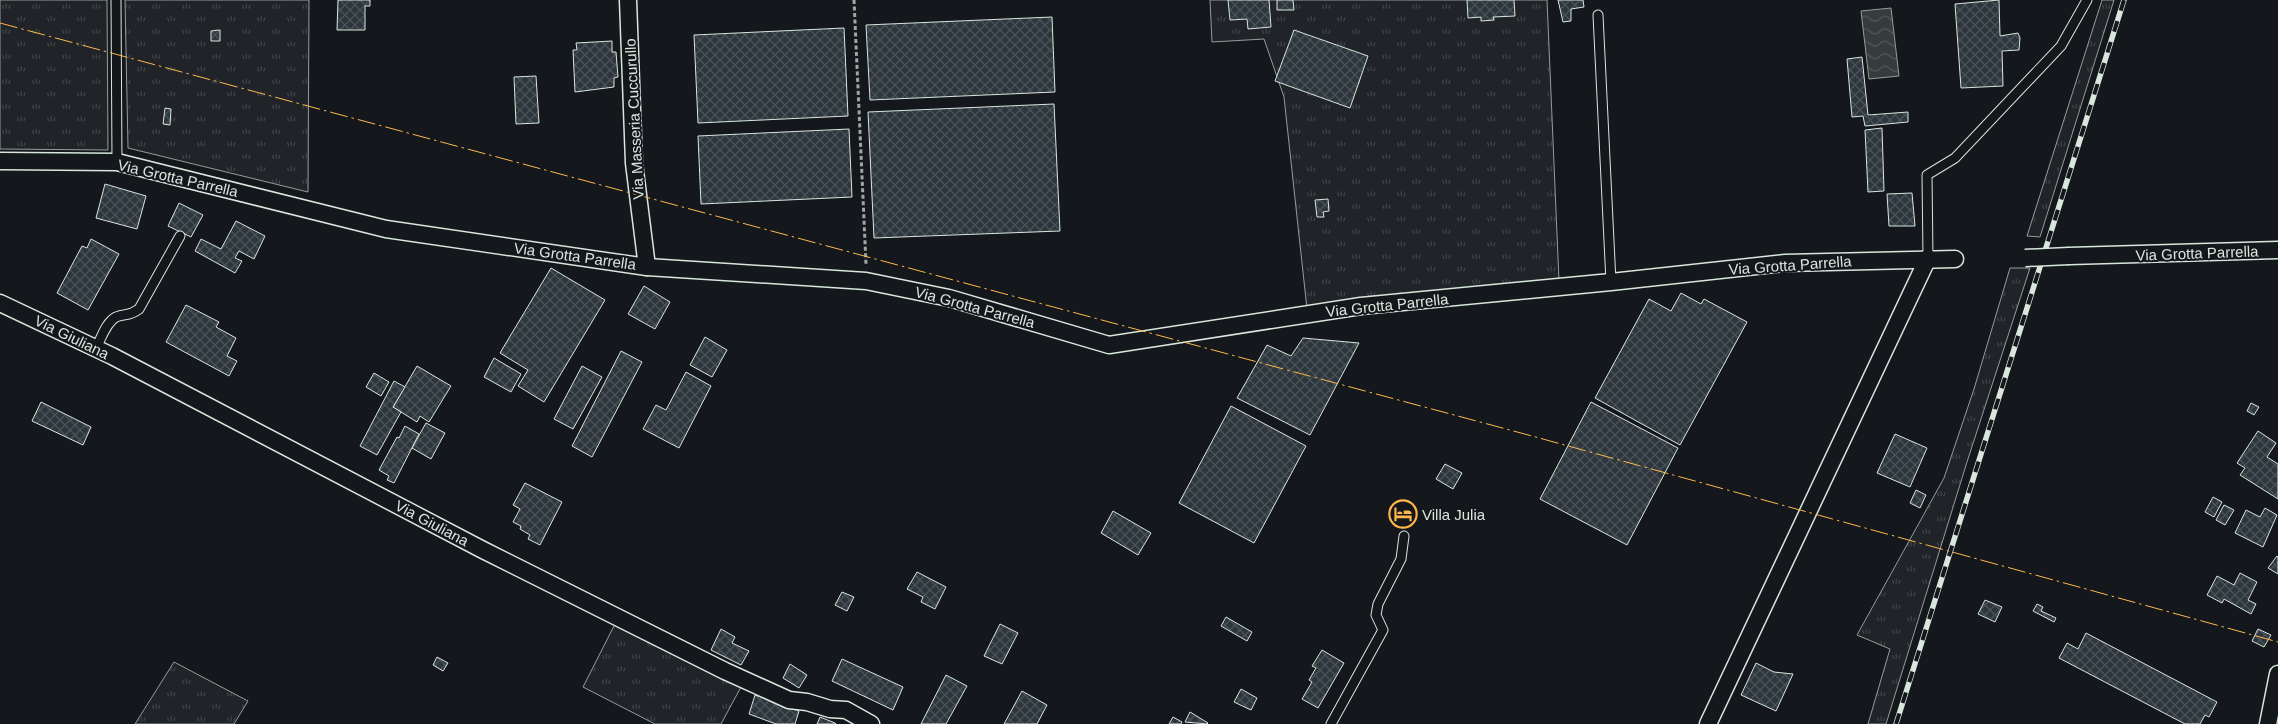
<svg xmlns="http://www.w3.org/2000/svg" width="2278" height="724" font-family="Arial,sans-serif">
	<defs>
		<pattern id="grass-tufts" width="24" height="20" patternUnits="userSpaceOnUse" patternTransform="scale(1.25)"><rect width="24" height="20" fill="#202428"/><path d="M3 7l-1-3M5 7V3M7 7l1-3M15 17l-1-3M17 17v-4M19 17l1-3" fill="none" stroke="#404447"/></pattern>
		<pattern id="water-waves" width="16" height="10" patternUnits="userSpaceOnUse" patternTransform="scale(1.25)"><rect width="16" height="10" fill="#363b3e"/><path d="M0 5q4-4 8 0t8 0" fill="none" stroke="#525759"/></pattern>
		<pattern id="building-cross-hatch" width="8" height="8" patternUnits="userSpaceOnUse" patternTransform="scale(1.25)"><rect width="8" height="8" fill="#2c363c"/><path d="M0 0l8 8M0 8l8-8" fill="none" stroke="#4a5358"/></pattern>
	</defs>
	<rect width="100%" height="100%" fill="#14181c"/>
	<g fill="url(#grass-tufts)" stroke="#939e99">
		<path d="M0 0H107L108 150 0 149Z"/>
		<path d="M125 0H309L308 192 128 148Z"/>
		<path d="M1210 0H1547L1559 281 1307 309 1284 97 1264 39 1212 42Z"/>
		<path d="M2102 0H2114L2040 237 2027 236Z"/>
		<path d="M2010 268H2030L1967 462 1886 724H1868L1890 649 1857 635 1944 478 1974 389Z"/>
		<path d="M615 624 741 687 721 724H655L583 687Z"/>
		<path d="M174 662 248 701 234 724H135Z"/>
	</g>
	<path fill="url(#water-waves)" stroke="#939e99" d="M1891 8 1899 76 1869 79 1861 11Z"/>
	<g fill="url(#building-cross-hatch)" stroke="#d8e6dc">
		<path d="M338 0H370V6H365V30H337Z"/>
		<path d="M1228 0H1269L1271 27 1248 29 1247 19 1230 20Z"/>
		<path d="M1277 0H1293L1294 10H1277Z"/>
		<path d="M1467 0H1514L1515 16 1493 17 1494 20 1481 21V17L1468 18Z"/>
		<path d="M1558 0H1583L1584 7 1571 9V21L1563 22Z"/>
		<path d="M1999 0 2000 36 2018 33 2020 38 2019 50 2002 51 2003 86 1961 88 1955 4Z"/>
		<path d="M1052 17 1055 92 870 100 866 25Z"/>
		<path d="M844 28 848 116 698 123 694 35Z"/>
		<path d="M220 30V41H211V31Z"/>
		<path d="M1294 30 1368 56 1350 108 1275 81Z"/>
		<path d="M612 41V52H616L618 77 614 78V87L575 92 573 50H577L576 43Z"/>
		<path d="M1862 57 1868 115 1908 112V122L1865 126 1863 116 1852 117 1847 59Z"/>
		<path d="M536 76 539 123 516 124 514 77Z"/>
		<path d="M1054 104 1060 231 874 238 868 112Z"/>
		<path d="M165 108 171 109 170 125 163 124Z"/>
		<path d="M1882 128 1884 191 1868 192 1865 130Z"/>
		<path d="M849 129 852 197 701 204 698 136Z"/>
		<path d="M105 184 146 196 137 229 96 218Z"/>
		<path d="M1912 193 1915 226H1889L1887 194Z"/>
		<path d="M1328 199 1329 211 1323 212 1324 217H1317L1315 200Z"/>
		<path d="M179 203 203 215 191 237 168 226Z"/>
		<path d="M236 221 265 236 254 259 239 251 235 258 242 261 235 273 195 251 201 239 221 249Z"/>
		<path d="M91 239 119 254 88 310 57 293 82 246 87 248Z"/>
		<path d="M551 268 605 300 544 402 518 386 528 370 500 353Z"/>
		<path d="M644 286 670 302 655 329 628 314Z"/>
		<path d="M1681 293 1701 304 1704 299 1747 322 1680 445 1595 398 1649 299 1671 311Z"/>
		<path d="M186 305 219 322 216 327 236 338 227 356 237 361 229 376 166 342Z"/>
		<path d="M705 337 727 350 712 377 690 365Z"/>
		<path d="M1303 338 1359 343 1310 435 1237 398 1267 345 1291 356Z"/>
		<path d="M621 351 642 362 592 457 572 446Z"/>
		<path d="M494 358 521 374 511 392 484 377Z"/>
		<path d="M417 366 451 386 429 422 420 416 417 422 393 407Z"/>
		<path d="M582 366 602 377 573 429 554 419Z"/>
		<path d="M686 372 711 386 679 448 643 429 656 405 666 410Z"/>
		<path d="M374 373 389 382 381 396 366 387Z"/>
		<path d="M394 381 405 387 393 407 401 412 377 455 360 446Z"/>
		<path d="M41 402 91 427 83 445 32 421Z"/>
		<path d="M1591 402 1678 448 1627 545 1540 499Z"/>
		<path d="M2251 403 2259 407 2254 415 2247 411Z"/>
		<path d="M1231 406 1306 446 1254 543 1179 503Z"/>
		<path d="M426 423 445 433 431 459 412 448Z"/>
		<path d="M405 426 419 434 394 483 387 480 389 476 379 470 397 437 399 438Z"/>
		<path d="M2258 431 2276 443 2267 457 2278 464V499L2240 475 2245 468 2237 463Z"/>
		<path d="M1895 434 1927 448 1910 487 1877 473Z"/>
		<path d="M1445 464 1462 473 1453 489 1436 479Z"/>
		<path d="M525 483 562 502 540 545 528 539 530 535 520 529 521 526 513 522 520 509 513 505Z"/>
		<path d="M1916 490 1926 495 1920 508 1910 503Z"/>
		<path d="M2213 497 2222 502 2214 517 2205 512Z"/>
		<path d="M2224 505 2234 510 2225 525 2216 520Z"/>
		<path d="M2265 508 2277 515 2263 547 2235 533 2246 510 2260 517Z"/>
		<path d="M1113 511 1151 533 1138 555 1101 533Z"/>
		<path d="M2277 556 2278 557V574L2268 568Z"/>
		<path d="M917 572 946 587 935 609 921 602 923 597 907 589Z"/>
		<path d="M2240 573 2257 582 2248 600 2256 604 2251 614 2224 599 2222 603 2207 595 2217 576 2234 585Z"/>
		<path d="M842 592 854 597 847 611 835 605Z"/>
		<path d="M1985 600 2002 607 1995 622 1978 614Z"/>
		<path d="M2037 604 2043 607 2041 611 2056 618 2054 622 2033 611Z"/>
		<path d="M1226 617 1252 632 1247 641 1221 626Z"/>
		<path d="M1000 624 1018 633 1002 664 984 656Z"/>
		<path d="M721 629 735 637 732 643 749 651 741 665 711 650Z"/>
		<path d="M2258 629 2271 635 2264 647 2252 641Z"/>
		<path d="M2086 633 2217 702 2209 717 2205 715 2200 724H2185L2059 658 2067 643 2078 649Z"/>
		<path d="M1322 650 1344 663 1318 708 1302 699 1312 682 1309 680 1316 668 1312 666Z"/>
		<path d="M437 657 448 663 443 671 433 665Z"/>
		<path d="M842 659 903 687 893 710 832 681Z"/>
		<path d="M1756 663 1774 672 1793 674 1776 711 1741 695Z"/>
		<path d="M790 664 807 675 799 688 783 678Z"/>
		<path d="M946 675 967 686 946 724H921Z"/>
		<path d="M1241 689 1257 698 1251 710 1234 702Z"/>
		<path d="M1022 691 1047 705 1037 724H1004Z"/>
		<path d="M755 695 799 711 795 724H776L749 714Z"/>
		<path d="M1190 712 1208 723 1207 724 1185 722Z"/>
		<path d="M820 717 835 723 836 724H817Z"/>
		<path d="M1173 717 1182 722 1181 724H1169Z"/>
	</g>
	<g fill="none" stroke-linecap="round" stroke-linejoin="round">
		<g stroke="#d8e6dc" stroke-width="11">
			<g id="lane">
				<path d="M116 0 117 162"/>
				<path d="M1598 15 1611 282"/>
				<path d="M1928 258 1927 175 1955 158 2061 46 2087 0"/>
				<path d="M96 348C101 339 106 322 116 317 126 313 128 317 139 309L180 236"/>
				<path d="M1331 724 1383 630 1376 615 1378 604 1401 559 1404 536"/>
			</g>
		</g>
		<g stroke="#d8e6dc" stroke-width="19">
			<g id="street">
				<path d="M628 0 634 163 647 267"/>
				<path d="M0 161 117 162 386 229 647 267 866 281 949 298 1109 345 1361 306 1611 282 1785 263 1955 259"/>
				<path d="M2069 256 2278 250"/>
				<path d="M0 303 112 356 483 550 725 671 789 700 807 702 830 709 846 710 871 724"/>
				<path d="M1708 724 1928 258"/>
				<path d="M2268 724 2278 674"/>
			</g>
		</g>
		<path stroke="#9da8a2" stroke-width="3" stroke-dasharray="4 2.5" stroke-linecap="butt" d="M854 0 866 264"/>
		<use href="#lane" stroke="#14181c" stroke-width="9"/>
		<use href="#street" stroke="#14181c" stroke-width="16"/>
		<g stroke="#d8e6dc" stroke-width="5.5">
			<path id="rail" d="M1896 724 2124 0"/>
		</g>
		<use href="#rail" stroke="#14181c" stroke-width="4" stroke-dasharray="11" stroke-linecap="butt"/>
		<g stroke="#d8e6dc" stroke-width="19" stroke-linecap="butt">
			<path id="street-bridge" d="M2025 258 2069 256"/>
		</g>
		<use href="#street-bridge" stroke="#14181c" stroke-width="16"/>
		<path stroke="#ffb74d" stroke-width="1" stroke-dasharray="18 4 2.5 4" stroke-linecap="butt" d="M0 23 1532 436 2278 642"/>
	</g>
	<defs>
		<g id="hotel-ring" transform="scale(1.4375)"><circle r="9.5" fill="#14181c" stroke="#ffb74d" stroke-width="1.5"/><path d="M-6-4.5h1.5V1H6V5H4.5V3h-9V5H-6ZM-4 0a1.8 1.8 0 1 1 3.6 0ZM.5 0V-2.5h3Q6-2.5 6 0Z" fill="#ffb74d"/></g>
	</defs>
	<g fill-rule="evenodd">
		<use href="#hotel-ring" x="1403" y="514"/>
	</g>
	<g text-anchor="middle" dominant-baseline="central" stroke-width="4" stroke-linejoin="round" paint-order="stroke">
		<g font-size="15" fill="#d8e6dc" stroke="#14181c">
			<text transform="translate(634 119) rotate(-93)">Via Masseria Cuccurullo</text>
			<text transform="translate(178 178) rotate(13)">Via Grotta Parrella</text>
			<text transform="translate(2197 253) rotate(-2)">Via Grotta Parrella</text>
			<text transform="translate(575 256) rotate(8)">Via Grotta Parrella</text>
			<text transform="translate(1790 265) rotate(-4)">Via Grotta Parrella</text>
			<text transform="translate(1387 305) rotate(-6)">Via Grotta Parrella</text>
			<text transform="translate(975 307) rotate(15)">Via Grotta Parrella</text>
			<text transform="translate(72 337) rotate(26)">Via Giuliana</text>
			<text transform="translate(432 523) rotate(28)">Via Giuliana</text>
		</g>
		<g font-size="15" fill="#d8e6dc" stroke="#14181c" text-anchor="start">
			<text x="1422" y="514">Villa Julia</text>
		</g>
	</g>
</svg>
